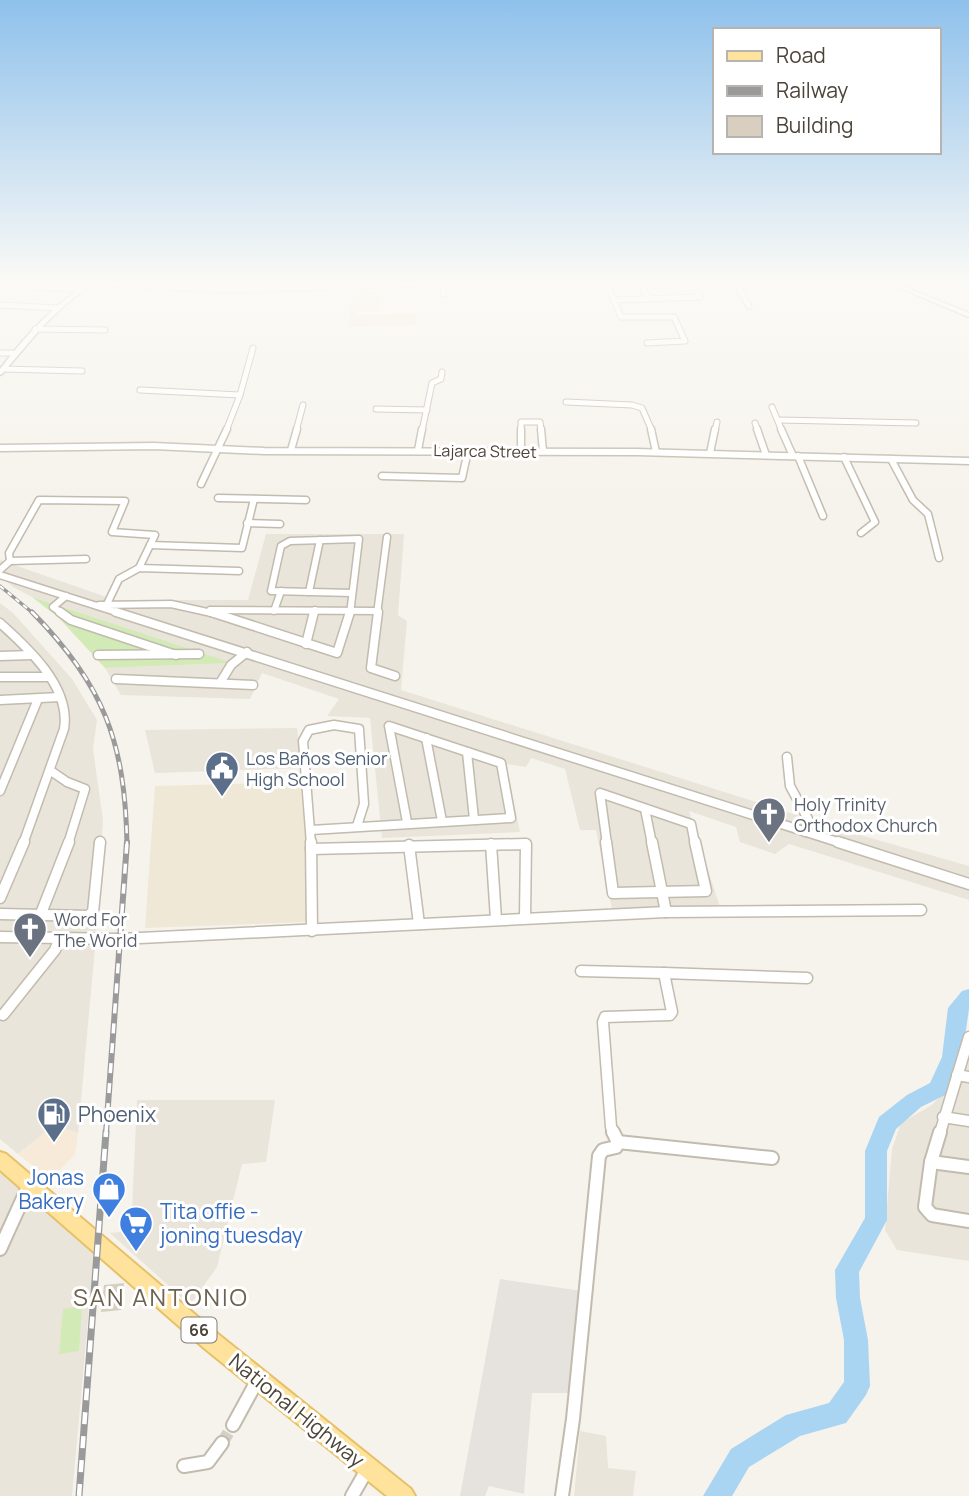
<svg xmlns="http://www.w3.org/2000/svg" width="969" height="1496" font-family="Manrope,sans-serif">
	<rect width="100%" height="100%" fill="#f6f3ec"/>
	<g fill="#eae5da">
		<path d="M266 534H404L398 615 407 621 401 690 867 837 969 866V900L789 844 775 854 740 842 736 827 689 811 720 907 612 909 596 830H580L565 769 531 758 526 767 506 764 520 832 382 838 370 718 327 716 339 699 262 673 250 699 121 695 105 668 230 663 32 597 13 587 0 575V560L115 600H248Z"/>
		<path d="M0 603 13 613 72 679 97 720 93 749 103 820 95 948 78 1133 54 1125 18 1154 0 1139Z"/>
		<path d="M297 728 301 768 155 773 145 730Z"/>
		<path d="M969 1033V1261L897 1250 885 1230 892 1149 901 1123 932 1105 952 1084Z"/>
		<path d="M137 1100H275L266 1162 242 1164 217 1267 190 1305 110 1233 131 1231Z"/>
		<path d="M0 1173 94 1253 72 1496H0Z"/>
		<path d="M580 1431 606 1436 608 1468 636 1471 633 1496H574Z"/>
	</g>
	<path fill="#f7ead8" d="M54 1125 78 1133 75 1155 50 1179 18 1154Z"/>
	<path fill="#e6e2dd" d="M500 1279 582 1291 572 1393H532L524 1494 489 1486 485 1496H460Z"/>
	<g fill="#efe8d6">
		<path d="M354 292H382L379 311 357 312 356 315 417 314 416 325 347 327Z"/>
		<path d="M300 782 306 843 308 922 145 928 155 786Z"/>
	</g>
	<g fill="#d2eab5">
		<path d="M32 597 232 663 105 668 59 618Z"/>
		<path d="M82 1306 79 1351 59 1354 63 1309Z"/>
	</g>
	<g fill="none" stroke-linecap="round" stroke-linejoin="round">
		<path fill="#a9d4f2" fill-rule="evenodd" d="M969 989V1009L962 1057 948 1089 945 1095 921 1107 896 1129 887 1151V1220L859 1272 860 1298 868 1340 870 1386 866 1395 846 1423 800 1436 749 1467 732 1496H703L731 1449 786 1415 829 1403 844 1382V1340L836 1298 835 1270 865 1218V1151L879 1117 907 1095 930 1083 942 1057 948 1008 962 991Z"/>
	</g>
	<path fill="#d8cfc1" d="M124 1283 121 1310 101 1312 104 1285Z"/>
	<g fill="none" stroke-linecap="round" stroke-linejoin="round">
		<path stroke="#d4d0c8" stroke-width="12" stroke-dasharray="12 6" stroke-linecap="butt" d="M222 1443 233 1425"/>
		<g stroke="#c2bbae" stroke-width="7">
			<g id="minor-far4">
				<path d="M106 284 230 290 421 284"/>
				<path d="M607 284 621 317H674L685 341 647 343"/>
				<path d="M640 284 649 299"/>
				<path d="M692 284 700 297"/>
				<path d="M713 284 715 288"/>
				<path d="M736 284 749 306"/>
				<path d="M5 286 82 289"/>
				<path d="M443 294 444 284"/>
				<path d="M614 300 700 297"/>
				<path d="M0 305 58 308"/>
				<path d="M35 329 105 330"/>
				<path d="M0 353H13"/>
				<path d="M3 369 82 371"/>
				<path d="M140 390 240 395"/>
				<path d="M566 402 632 405 642 408 652 431"/>
				<path d="M772 407 782 431"/>
				<path d="M376 409 427 410"/>
				<path d="M779 420 916 423"/>
				<path d="M755 423 758 431"/>
				<path d="M226 431 240 395 253 348"/>
				<path d="M296 431 303 405"/>
				<path d="M422 431 432 383 441 379 442 372"/>
				<path d="M521 431V422H540L541 431"/>
				<path d="M715 431 717 422"/>
			</g>
		</g>
		<g stroke="#c2bbae" stroke-width="9">
			<g id="minor-far3">
				<path d="M521 429V452"/>
				<path d="M541 429 543 451"/>
				<path d="M651 429 656 452"/>
				<path d="M757 429 766 455"/>
				<path d="M781 429 793 456"/>
				<path d="M0 448 154 446 264 451 637 452 969 461"/>
				<path d="M291 450 297 429"/>
				<path d="M418 450 422 429"/>
				<path d="M710 453 715 429"/>
				<path d="M798 456 823 516"/>
				<path d="M844 457 875 522 861 533"/>
				<path d="M891 459 913 500 928 514 939 558"/>
				<path d="M382 476 462 478 468 451"/>
				<path d="M201 484 227 429"/>
				<path d="M218 498 306 500"/>
				<path d="M247 523 280 524"/>
				<path d="M150 545 242 548 254 499"/>
				<path d="M10 561 86 559"/>
				<path d="M0 570 10 561 9 553 39 500 125 501 112 532 155 535 139 568"/>
				<path d="M0 575 122 614"/>
				<path d="M309 592 320 540"/>
				<path d="M107 604 119 579 139 568 239 571"/>
				<path d="M99 605 171 604 216 614"/>
				<path d="M210 610 377 611"/>
				<path d="M274 611 281 591"/>
				<path d="M63 614 53 607 66 596"/>
				<path d="M314 614 315 610"/>
				<path d="M350 614 359 539 290 541 281 546 271 591 352 593"/>
				<path d="M377 614 387 537"/>
			</g>
		</g>
		<g stroke="#c2bbae" stroke-width="11">
			<g id="minor-far2">
				<path d="M60 612 71 620 176 655"/>
				<path d="M116 612 844 844"/>
				<path d="M211 612 337 653 350 612"/>
				<path d="M378 612 371 668 395 676"/>
				<path d="M0 623C28 648 71 687 64 729L23 844"/>
				<path d="M306 644 314 612"/>
				<path d="M98 655 199 654"/>
				<path d="M0 656 32 655"/>
				<path d="M0 677H49"/>
				<path d="M116 679 253 685"/>
				<path d="M220 683 231 665 247 652"/>
				<path d="M0 700 60 697"/>
				<path d="M426 738 442 821"/>
				<path d="M467 752 474 819"/>
				<path d="M787 757 790 786 808 819 805 832"/>
				<path d="M51 771 67 782 85 789 68 844"/>
				<path d="M0 791 38 699"/>
				<path d="M645 809 652 844"/>
				<path d="M311 830 511 818 501 763 389 726 407 822"/>
				<path d="M311 844 303 741 309 730 334 725 359 729 364 804 357 826"/>
				<path d="M607 844 600 793 691 824 695 844"/>
			</g>
		</g>
		<g stroke="#c2bbae" stroke-width="13">
			<g id="minor-far1">
				<path d="M311 842 312 931"/>
				<path d="M606 842 613 893 706 891 695 842"/>
				<path d="M652 842 666 912"/>
				<path d="M838 842 969 884"/>
				<path d="M491 844 496 919"/>
				<path d="M409 845 419 924"/>
				<path d="M311 849 526 844 525 917"/>
				<path d="M0 898 24 842"/>
				<path d="M0 914 88 916 93 912 100 842"/>
				<path d="M40 916 69 842"/>
				<path d="M0 937 120 939 666 912 921 910"/>
				<path d="M581 971 664 973"/>
				<path d="M3 1015 55 950 60 938"/>
				<path d="M957 1075 969 1077"/>
				<path d="M943 1117 969 1121"/>
				<path d="M614 1133 611 1127 603 1022 605 1017 670 1015 672 1012 664 973 807 978"/>
				<path d="M940 1133 969 1037"/>
			</g>
		</g>
		<g stroke="#c2bbae" stroke-width="16">
			<g id="minor">
				<path d="M940 1132 931 1162 925 1207 932 1215 969 1221"/>
				<path d="M618 1142 772 1158"/>
				<path d="M931 1162 969 1167"/>
				<path d="M0 1249 29 1185"/>
				<path d="M233 1425 257 1381"/>
				<path d="M184 1466 208 1462 222 1443"/>
				<path d="M352 1496 368 1468"/>
				<path d="M562 1496 573 1419 599 1156 603 1150 616 1147 618 1142 613 1132"/>
			</g>
		</g>
		<g stroke="#c2bbae" stroke-width="3">
			<g id="tertiary">
				<path d="M86 284H92L66 304 43 326 2 374 0 375V369C25 336 52 307 86 284Z"/>
				<path d="M891 284H898L969 313V317Z"/>
			</g>
		</g>
		<g stroke="#e6c16a" stroke-width="4">
			<path id="primary" d="M0 1152 6 1154 218 1334 411 1489 415 1496H387L204 1348 0 1170Z"/>
		</g>
		<use href="#minor-far4" stroke="#fff" stroke-width="5"/>
		<use href="#minor-far3" stroke="#fff" stroke-width="6"/>
		<use href="#minor-far2" stroke="#fff" stroke-width="8"/>
		<use href="#minor-far1" stroke="#fff" stroke-width="10"/>
		<use href="#minor" stroke="#fff" stroke-width="12"/>
		<use href="#tertiary" fill="#fff" fill-rule="evenodd"/>
		<use href="#primary" fill="#ffe39c" fill-rule="evenodd"/>
		<g stroke="#9a9a9a" stroke-width="3.5">
			<path id="rail-far3" d="M0 586 34 614"/>
		</g>
		<g stroke="#9a9a9a" stroke-width="5">
			<path id="rail-far2" d="M32 612C104 685 125 742 127 844"/>
		</g>
		<g stroke="#9a9a9a" stroke-width="6">
			<path id="rail-far1" d="M106 1133 127 842"/>
		</g>
		<g stroke="#9a9a9a" stroke-width="7">
			<path id="rail" d="M79 1496 106 1132"/>
		</g>
		<use href="#rail-far3" stroke="#fff" stroke-width="2" stroke-dasharray="5" stroke-linecap="butt"/>
		<use href="#rail-far2" stroke="#fff" stroke-width="2.5" stroke-dasharray="8" stroke-linecap="butt"/>
		<use href="#rail-far1" stroke="#fff" stroke-width="3.5" stroke-dasharray="10" stroke-linecap="butt"/>
		<use href="#rail" stroke="#fff" stroke-width="4.5" stroke-dasharray="12" stroke-linecap="butt"/>
	</g>
	<linearGradient id="sky" x2="0" y2="1"><stop stop-color="#8fc1ec"/><stop offset="0.57" stop-color="#fbfaf6"/><stop offset="1" stop-color="#fbfaf6" stop-opacity="0"/></linearGradient>
	<rect width="969" height="494" fill="url(#sky)"/>
	<defs>
		<g id="civic-pin" transform="scale(1.75)"><path d="M0 17L-7.5 6A9.5 9.5 0 1 1 7.5 6Z" fill="#5c6f8a" stroke="#fff"/><path d="M-.6-6.5H3V-4.5H.6V-3L4-1V1h2V6H-6V1h2V-1L-.6-3ZM-1.2 2.5V6h2.4V2.5Z" fill="#fff"/></g>
		<g id="church-pin" transform="scale(1.75)"><path d="M0 17L-7.5 6A9.5 9.5 0 1 1 7.5 6Z" fill="#6b7280" stroke="#fff"/><path d="M-1.2-6h2.4v3.5h3.3v2.4h-3.3V6h-2.4V-.1h-3.3v-2.4h3.3Z" fill="#fff"/></g>
		<g id="fuel-pin" transform="scale(1.75)"><path d="M0 17L-7.5 6A9.5 9.5 0 1 1 7.5 6Z" fill="#5c6f8a" stroke="#fff"/><path d="M-5.5-6h7V0h2V4h1.3V-2.5L3-4.5l.8-.8L6-3V5H2.5V1h-1V6h-7ZM-4.2-4.7v3.2H.2V-4.7Z" fill="#fff"/></g>
		<g id="shop-pin" transform="scale(1.75)"><path d="M0 17L-7.5 6A9.5 9.5 0 1 1 7.5 6Z" fill="#3f7fe0" stroke="#fff"/><path d="M-5-2.5h2.3a2.7 3.5 0 0 1 5.4 0H5L5.5 6h-11ZM-1.5-2.5h3a1.5 2.3 0 0 0-3 0Z" fill="#fff"/></g>
		<g id="supermarket-pin" transform="scale(1.75)"><path d="M0 17L-7.5 6A9.5 9.5 0 1 1 7.5 6Z" fill="#3f7fe0" stroke="#fff"/><path d="M-6-5.5h2.5l.6 2H6L4.5 2H-2.5L-4.4-4H-6ZM-1.5 3.2a1.3 1.3 0 1 0 .1 0ZM3 3.2a1.3 1.3 0 1 0 .1 0Z" fill="#fff"/></g>
	</defs>
	<g fill-rule="evenodd">
		<use href="#civic-pin" x="222" y="768"/>
		<use href="#church-pin" x="769" y="814"/>
		<use href="#church-pin" x="30" y="929"/>
		<use href="#fuel-pin" x="54" y="1114"/>
		<use href="#shop-pin" x="109" y="1189"/>
		<use href="#supermarket-pin" x="136" y="1223"/>
	</g>
	<g text-anchor="middle" dominant-baseline="central" stroke-width="6" stroke-linejoin="round" paint-order="stroke">
		<g font-size="16" fill="#4b4439" stroke="#fff">
			<text transform="translate(485 451) rotate(1)">Lajarca Street</text>
		</g>
		<rect fill="#fff" stroke="#817c74" stroke-width="2" x="181.5" y="1317.5" width="35" height="25" rx="5"/>
		<g font-size="16" font-weight="bold" fill="#4b4439">
			<text x="199" y="1330">66</text>
		</g>
		<g font-size="18" fill="#4e5e75" stroke="#fff" text-anchor="start">
			<text x="246" y="758">Los Baños Senior<tspan x="246" dy="21">High School</tspan></text>
		</g>
		<g font-size="18" fill="#5b616d" stroke="#fff" text-anchor="start">
			<text x="794" y="804">Holy Trinity<tspan x="794" dy="21">Orthodox Church</tspan></text>
			<text x="54" y="919">Word For<tspan x="54" dy="21">The World</tspan></text>
		</g>
		<g font-size="21" fill="#4e5e75" stroke="#fff" text-anchor="start">
			<text x="78" y="1114">Phoenix</text>
		</g>
		<g font-size="21" fill="#366cbe" stroke="#fff" text-anchor="end">
			<text x="84" y="1177">Jonas<tspan x="84" dy="24">Bakery</tspan></text>
			<text x="160" y="1211" text-anchor="start">Tita offie -<tspan x="160" dy="24">joning tuesday</tspan></text>
		</g>
		<g font-size="21" fill="#4b4439" stroke="#fff">
			<text transform="translate(297 1410) rotate(39)">National Highway</text>
		</g>
		<g font-size="24" letter-spacing="2" fill="#6e6250" stroke="#fff">
			<text x="161" y="1296">SAN ANTONIO</text>
		</g>
	</g>
	<rect x="713" y="28" width="228" height="126" fill="#ffffff" stroke="#b7b4b0" stroke-width="2"/>
	<rect x="727" y="51" width="35" height="10" fill="#ffe39c" stroke="#b7b4b0" stroke-width="2"/>
	<text x="776" y="63" font-size="21" fill="#4b4439">Road</text>
	<rect x="727" y="86" width="35" height="10" fill="#9a9a9a" stroke="#b7b4b0" stroke-width="2"/>
	<text x="776" y="98" font-size="21" fill="#4b4439">Railway</text>
	<rect x="727" y="116" width="35" height="21" fill="#d8cfc1" stroke="#b7b4b0" stroke-width="2"/>
	<text x="776" y="133" font-size="21" fill="#4b4439">Building</text>
</svg>
